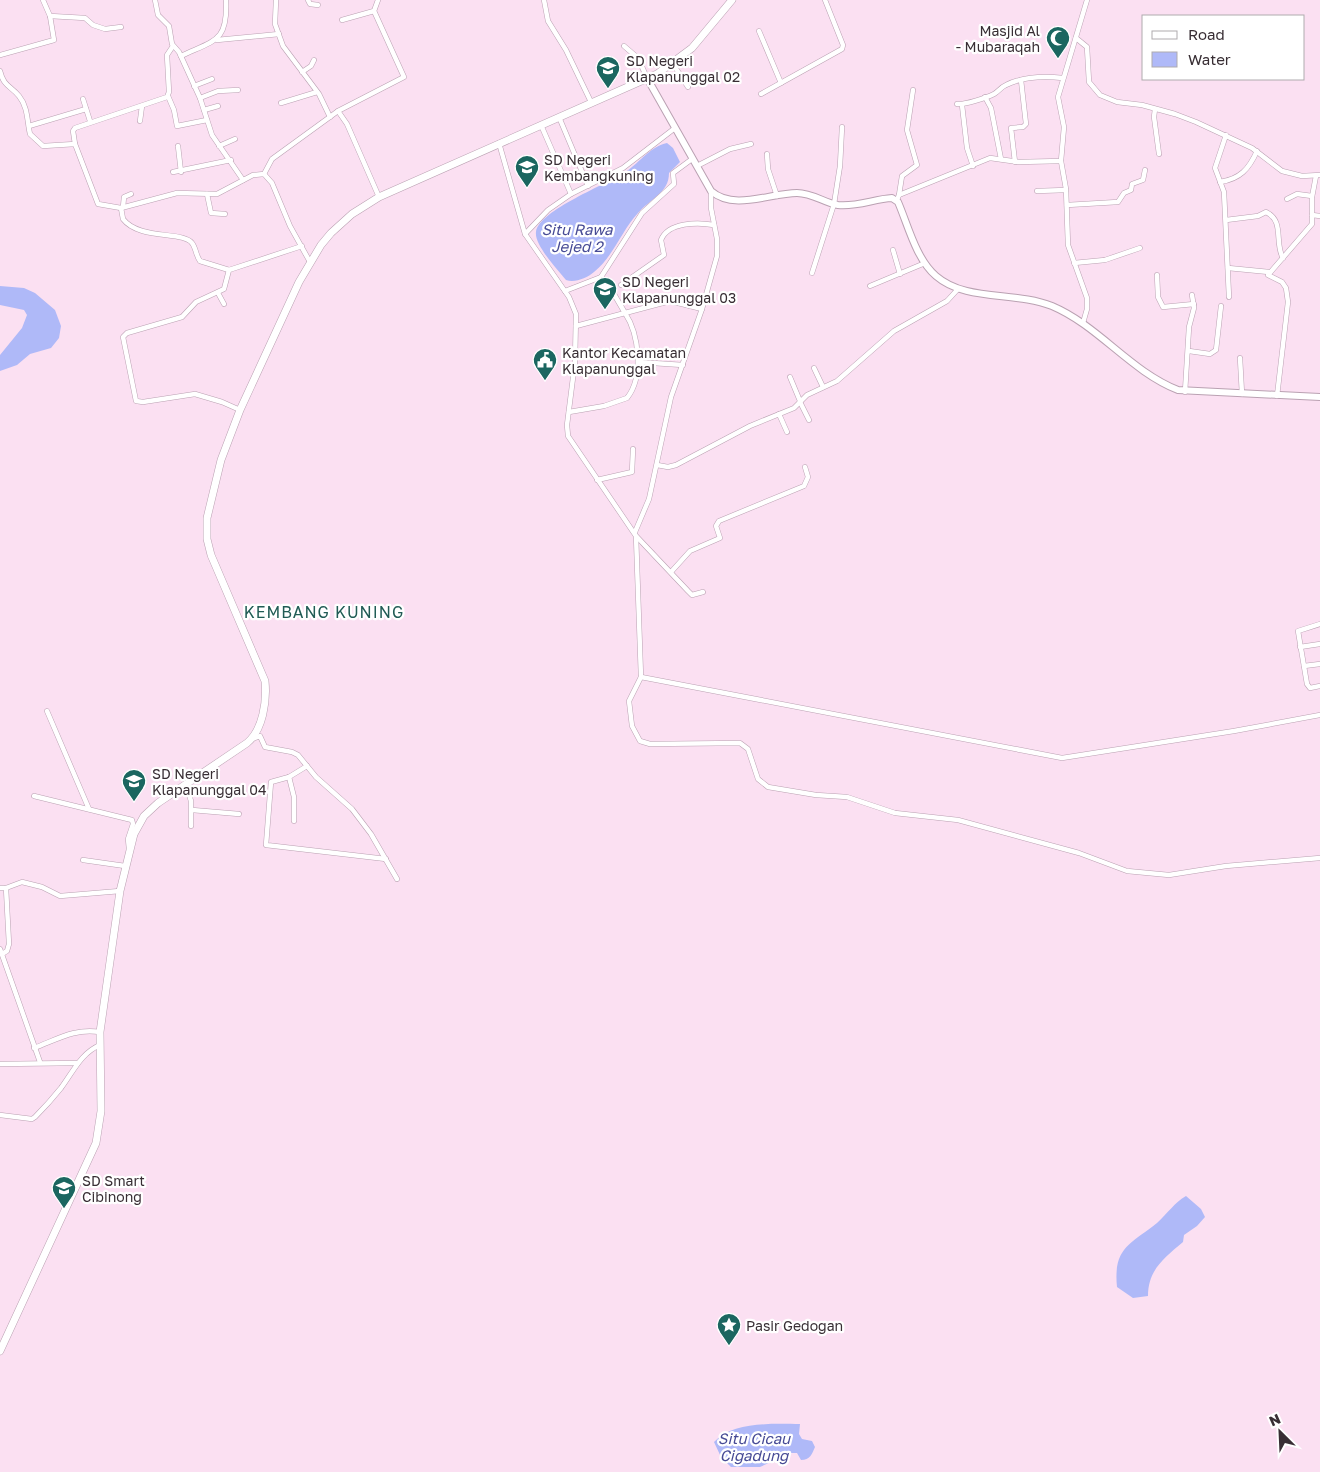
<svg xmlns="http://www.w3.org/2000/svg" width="1320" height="1472" font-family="'Golos Text',sans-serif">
	<rect width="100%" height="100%" fill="#fbe0f2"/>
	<g fill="#afb9f8">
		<path d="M667 143 673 148 680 162 669 173C669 193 650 199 638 213 622 230 613 257 594 272 587 278 575 283 566 280 558 270 534 245 536 232 539 210 608 184 627 171 640 162 651 146 667 143Z"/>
		<path d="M0 286 24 288 35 293 55 310 61 326 59 338 51 348 30 354 17 365 0 371V355L22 328 27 315 24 310 0 305Z"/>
		<path d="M1186 1196 1201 1209 1205 1217 1197 1226 1184 1235 1183 1242C1164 1258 1148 1270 1148 1296L1133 1298 1117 1287C1113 1247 1131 1244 1157 1223 1167 1214 1175 1202 1186 1196Z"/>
		<path d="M800 1424 799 1434 802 1439 812 1441 815 1447C812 1454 810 1460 801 1460L797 1453H791L760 1467H731L721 1457 714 1442C733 1421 773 1424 800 1424Z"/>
	</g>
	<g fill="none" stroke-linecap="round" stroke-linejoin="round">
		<g stroke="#baa1b2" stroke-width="5.5">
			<g id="street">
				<path d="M155 0 158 15 169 26 172 44 179 52 200 98 212 135 243 180"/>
				<path d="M276 0 275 24 283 46 319 94 330 117"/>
				<path d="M308 0 310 4 318 5"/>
				<path d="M544 0 548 21 566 50 591 102"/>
				<path d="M50 16 85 18 93 25 105 29 121 27"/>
				<path d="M342 20 374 11"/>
				<path d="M759 31 781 83"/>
				<path d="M1076 38 1087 47 1089 82 1100 95 1117 102 1142 105 1175 114 1196 122 1252 148 1282 171 1302 176 1320 175"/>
				<path d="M217 40 279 34"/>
				<path d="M624 46 638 58 647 78"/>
				<path d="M0 55 54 40 50 16 43 0"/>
				<path d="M181 56C215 40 228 42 226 0"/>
				<path d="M673 64 688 87"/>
				<path d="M0 71C4 87 10 85 19 96 28 107 27 121 30 134L43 146 75 144 98 204 121 208 177 193 217 194 253 175 264 174 272 183 290 226 310 262"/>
				<path d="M302 72 311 66 314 60"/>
				<path d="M194 86 212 79"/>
				<path d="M761 94 842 49 843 45 825 0"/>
				<path d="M168 96 174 110 177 126 207 120"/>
				<path d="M985 97 991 108 1001 159"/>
				<path d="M200 98 218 91 238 90"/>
				<path d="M83 99 90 121"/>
				<path d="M281 103 317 92"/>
				<path d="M957 104C964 105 986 98 994 94 998 92 1001 87 1006 85 1024 76 1044 76 1063 78"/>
				<path d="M962 105 967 148 973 166"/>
				<path d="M1155 109 1154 117 1159 154"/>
				<path d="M204 110 218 106"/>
				<path d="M338 111 347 124 379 197"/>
				<path d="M559 117 588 186"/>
				<path d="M140 121 142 106"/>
				<path d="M541 125 571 194"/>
				<path d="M29 126 86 109"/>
				<path d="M1226 135 1215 168 1224 192 1229 297"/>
				<path d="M499 143 525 234 569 297 576 314 575 362 567 425 568 436 636 536 641 677 629 701 632 726 640 741 650 744 740 743 748 749 758 779 768 787 816 795 847 797 895 813 958 820 1079 853 1127 871 1169 875 1226 866 1320 858"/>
				<path d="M75 144 73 131 75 128 167 97 169 92 167 55 173 46"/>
				<path d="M178 146 181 172"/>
				<path d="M219 146 235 139"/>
				<path d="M767 154 768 169 777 196"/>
				<path d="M1015 162 1011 128 1023 127 1026 124 1021 80"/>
				<path d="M697 166 730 149 751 144"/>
				<path d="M173 172 231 160"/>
				<path d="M264 174 272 159 338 111 404 77 374 11 378 0"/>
				<path d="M1220 182C1240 179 1249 169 1257 151"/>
				<path d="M1037 191 1066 190"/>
				<path d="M207 194 211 213 225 214"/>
				<path d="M899 195 902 176 917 165 907 130 913 90"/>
				<path d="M1287 199 1297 194 1312 196"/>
				<path d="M897 200 899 195 990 158 1019 162 1061 161"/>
				<path d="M1067 205 1118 202 1124 193 1131 190 1132 184 1143 180 1145 170"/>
				<path d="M123 207 124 197 131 194"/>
				<path d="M121 208 123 219C139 240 183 231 192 243 196 248 196 256 200 261L229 270 302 246"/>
				<path d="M1312 215 1320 216"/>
				<path d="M1226 220 1258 216 1266 212C1285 221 1274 243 1283 258"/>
				<path d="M525 234 548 210 571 194 623 168 675 128"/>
				<path d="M893 250 900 274"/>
				<path d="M1074 263 1105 260 1140 248"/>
				<path d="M1228 268 1269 272"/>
				<path d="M229 270 224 289 196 302 182 317 127 333 123 337 124 342 136 401 143 402 195 394 222 402 240 410"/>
				<path d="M812 273 834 204 840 166 842 127"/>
				<path d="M1157 275 1158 297 1163 307 1194 304"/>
				<path d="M601 277 611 289 625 313 670 301 702 309"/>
				<path d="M621 285 664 255 661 240C668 222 698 222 714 225"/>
				<path d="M870 286 925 263"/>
				<path d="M565 291 601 277 642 213 674 184 673 173 692 159"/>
				<path d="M218 293 224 304"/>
				<path d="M1083 323 1087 309V298L1068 245 1066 189 1061 161 1064 127 1058 97 1087 0"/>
				<path d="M1189 351 1210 354 1216 350 1221 306"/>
				<path d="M1240 358 1242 394"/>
				<path d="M638 362 683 365"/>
				<path d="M814 368 823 387"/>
				<path d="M790 377 800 401"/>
				<path d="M1185 392 1189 327 1194 308 1192 295"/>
				<path d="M1277 396 1288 302 1286 288 1282 282 1268 275 1312 224V197L1316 176"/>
				<path d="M800 402 809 420"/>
				<path d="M569 412 604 406 627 398C644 377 639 334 625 313L576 326"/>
				<path d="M779 414 787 432"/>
				<path d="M657 465 668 467 676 465 750 426 794 408 807 395 837 381 894 331 947 301 958 289"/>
				<path d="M597 480 632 472 633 449"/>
				<path d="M635 532 649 499 671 397 702 309 717 256V239L711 208V191"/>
				<path d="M637 537 688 591 692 595 703 592"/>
				<path d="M671 572 690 551 720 538 716 526 719 521 804 486 808 477 805 467"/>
				<path d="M1320 624 1298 631 1307 684 1310 688 1320 686"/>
				<path d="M1300 647 1320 644"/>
				<path d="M1304 666 1320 664"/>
				<path d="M641 677 1062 758 1234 731 1320 715"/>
				<path d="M47 711 89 809"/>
				<path d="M252 739 260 736 265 747 292 752 298 755 316 777 352 809 371 834 397 879"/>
				<path d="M307 766 289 777 271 782 266 845 386 859"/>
				<path d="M289 777 294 797V821"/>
				<path d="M186 785 191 801V826"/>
				<path d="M34 796 132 820 133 824 128 839 129 849"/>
				<path d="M192 810 239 814"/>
				<path d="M83 860 125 866"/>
				<path d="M0 888H6L22 882 42 887 60 896 120 891"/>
				<path d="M0 949 40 1062"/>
				<path d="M2 954 7 951 9 944 6 888"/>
				<path d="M34 1048C58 1039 75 1028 100 1032"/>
				<path d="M0 1064 77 1063"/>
				<path d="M0 1115 32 1119 35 1117C44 1108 53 1098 61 1088 73 1072 81 1053 100 1045"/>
			</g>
		</g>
		<g stroke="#baa1b2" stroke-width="8">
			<path id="secondary" d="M647 78 711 191C734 211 770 193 797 193 813 193 824 203 838 205 857 207 874 199 892 198L898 202C908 225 916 259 936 276 966 302 1014 291 1052 306 1099 326 1130 371 1178 390L1320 397"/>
		</g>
		<g stroke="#baa1b2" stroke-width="8">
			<path id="primary" d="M0 1351 96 1143 101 1111 100 1032 120 891 134 834 144 816 158 803 247 743C263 730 267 701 265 681L211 555 207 539V518L221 460 240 410 299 282 321 245 331 233 352 214 379 197 657 74 692 48 732 0"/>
		</g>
		<use href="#street" stroke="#fff" stroke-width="4.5"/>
		<use href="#secondary" stroke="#fff" stroke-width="6"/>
		<use href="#primary" stroke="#fff" stroke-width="7"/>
	</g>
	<defs>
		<g id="mosque-pin" transform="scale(1.25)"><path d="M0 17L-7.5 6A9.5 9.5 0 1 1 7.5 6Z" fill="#1b6660" stroke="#fff"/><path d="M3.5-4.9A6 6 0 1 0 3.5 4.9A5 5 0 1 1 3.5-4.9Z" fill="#fff"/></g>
		<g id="school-pin" transform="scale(1.25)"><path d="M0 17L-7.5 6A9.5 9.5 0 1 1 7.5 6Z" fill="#1b6660" stroke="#fff"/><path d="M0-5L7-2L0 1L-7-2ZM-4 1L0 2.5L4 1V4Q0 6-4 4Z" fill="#fff"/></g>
		<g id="civic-pin" transform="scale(1.25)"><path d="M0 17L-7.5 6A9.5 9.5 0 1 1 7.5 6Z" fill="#1b6660" stroke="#fff"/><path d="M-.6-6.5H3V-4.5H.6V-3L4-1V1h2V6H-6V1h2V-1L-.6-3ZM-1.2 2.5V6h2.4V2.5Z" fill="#fff"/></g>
		<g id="sight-pin" transform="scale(1.25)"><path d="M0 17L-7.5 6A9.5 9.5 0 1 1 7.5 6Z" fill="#1b6660" stroke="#fff"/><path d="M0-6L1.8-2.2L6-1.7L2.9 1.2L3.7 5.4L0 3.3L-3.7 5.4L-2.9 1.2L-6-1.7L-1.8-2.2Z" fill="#fff"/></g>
	</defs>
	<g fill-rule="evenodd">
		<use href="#mosque-pin" x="1058" y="38"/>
		<use href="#school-pin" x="608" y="68"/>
		<use href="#school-pin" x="527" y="167"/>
		<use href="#school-pin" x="605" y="289"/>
		<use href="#civic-pin" x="545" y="360"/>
		<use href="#school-pin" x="134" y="781"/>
		<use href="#school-pin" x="64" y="1188"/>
		<use href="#sight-pin" x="729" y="1325"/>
	</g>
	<g text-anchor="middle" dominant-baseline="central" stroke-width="4.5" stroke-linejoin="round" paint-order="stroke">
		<g font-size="14" fill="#382e34" stroke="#fff" text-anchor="start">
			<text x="1040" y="30" text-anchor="end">Masjid Al<tspan x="1040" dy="16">- Mubaraqah</tspan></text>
			<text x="626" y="60">SD Negeri<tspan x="626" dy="16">Klapanunggal 02</tspan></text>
			<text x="544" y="159">SD Negeri<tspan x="544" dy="16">Kembangkuning</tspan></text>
			<text x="622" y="281">SD Negeri<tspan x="622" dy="16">Klapanunggal 03</tspan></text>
			<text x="562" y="352">Kantor Kecamatan<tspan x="562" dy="16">Klapanunggal</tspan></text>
			<text x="152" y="773">SD Negeri<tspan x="152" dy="16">Klapanunggal 04</tspan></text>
			<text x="82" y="1180">SD Smart<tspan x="82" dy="16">Cibinong</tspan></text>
			<text x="746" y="1325">Pasir Gedogan</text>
		</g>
		<g font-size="15" font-style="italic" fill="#464a95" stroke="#fff">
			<text x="577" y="229">Situ Rawa<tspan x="577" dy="17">Jejed 2</tspan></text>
			<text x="754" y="1438">Situ Cicau<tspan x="754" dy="17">Cigadung</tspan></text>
		</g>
		<g font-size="16" letter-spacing="1" fill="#215b55" stroke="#fff">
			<text x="324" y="612">KEMBANG KUNING</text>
		</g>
	</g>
	<rect x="1142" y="15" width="162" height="65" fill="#ffffff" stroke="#afabae"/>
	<rect x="1152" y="31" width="25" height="8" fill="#ffffff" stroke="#afabae"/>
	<text x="1188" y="40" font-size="15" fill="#382e34">Road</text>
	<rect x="1152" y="52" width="25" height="15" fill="#afb9f8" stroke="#afabae"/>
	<text x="1188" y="65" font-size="15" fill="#382e34">Water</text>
	<g transform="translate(1280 1432) rotate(336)" stroke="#ffffff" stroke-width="4" paint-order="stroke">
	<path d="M0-4L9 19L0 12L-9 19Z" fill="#382e34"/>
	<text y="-8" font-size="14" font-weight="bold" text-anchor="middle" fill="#382e34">N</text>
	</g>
</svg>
